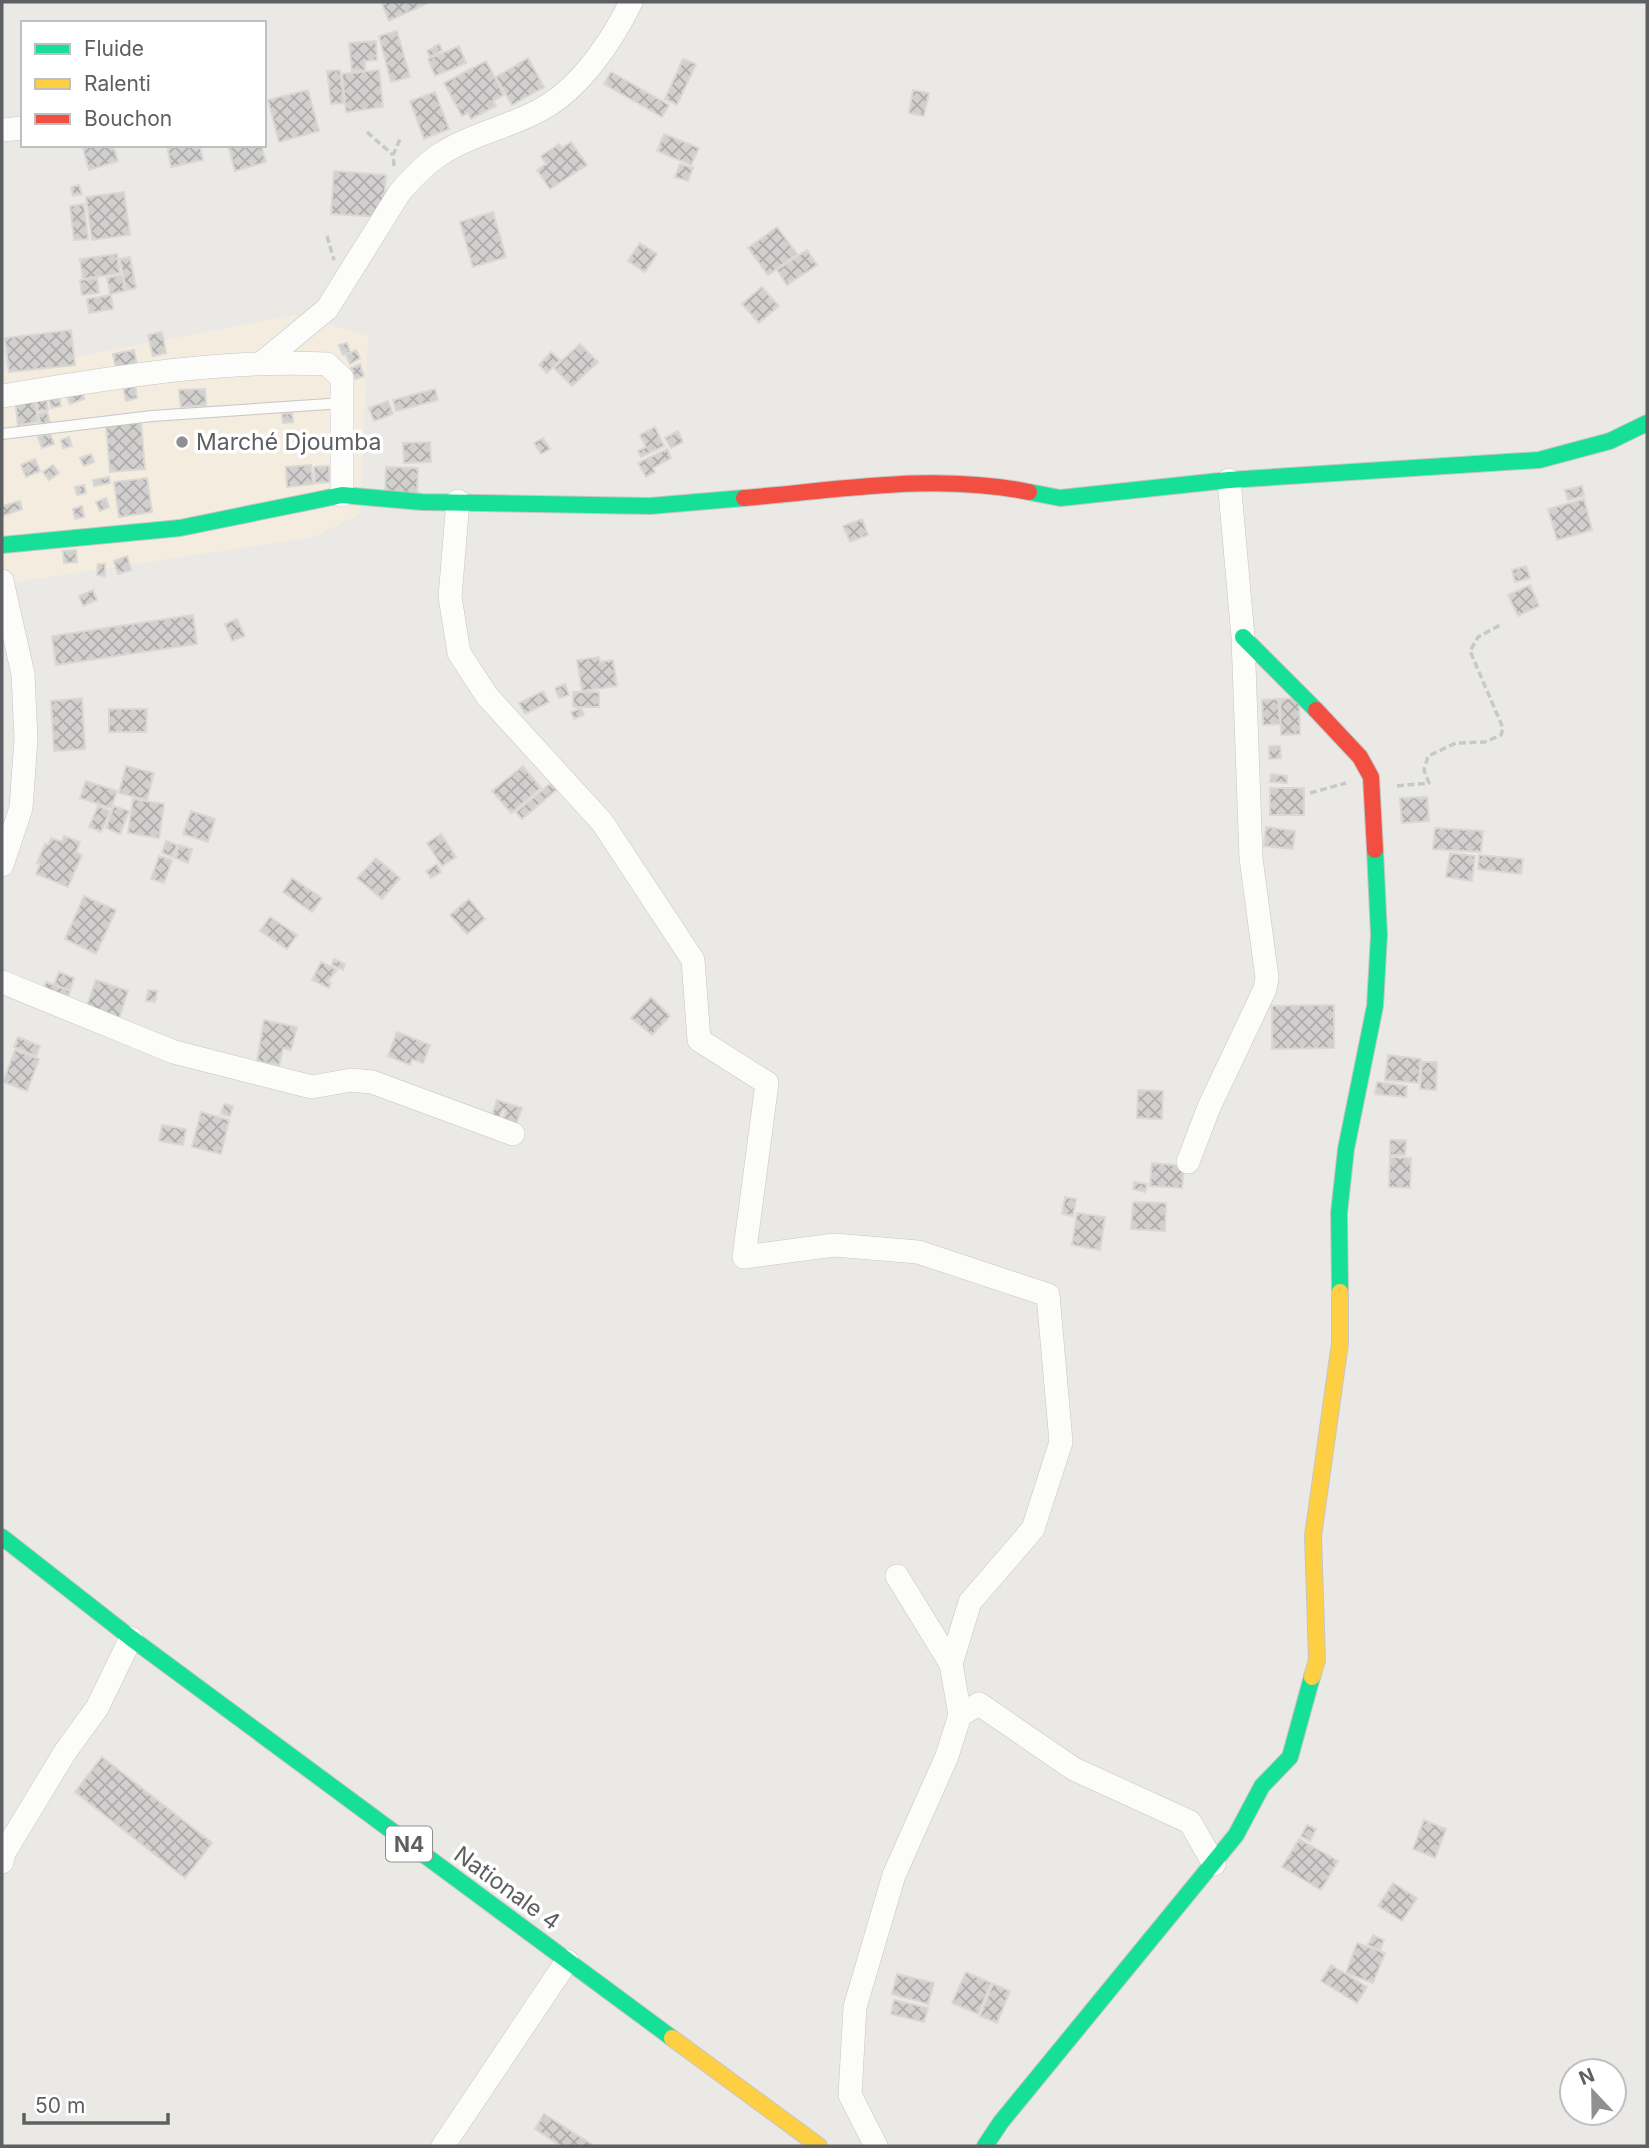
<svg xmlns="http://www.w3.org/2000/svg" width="1649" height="2148" font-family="Inter,sans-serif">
	<defs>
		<pattern id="building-cross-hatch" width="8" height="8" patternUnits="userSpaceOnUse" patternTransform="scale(1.75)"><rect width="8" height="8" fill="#d2d0cf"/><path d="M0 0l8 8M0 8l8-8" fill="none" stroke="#aeacac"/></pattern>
	</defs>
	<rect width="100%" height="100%" fill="#ebe9e6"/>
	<path fill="#f4eddf" d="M295 315 368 336 360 514 314 537 2 584V371Z"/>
	<g fill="url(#building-cross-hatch)" stroke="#dad8d5" stroke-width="2">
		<path d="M386 2H430L389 21 382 4Z"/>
		<path d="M397 31 410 77 391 82 379 36Z"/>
		<path d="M376 41 377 60 365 61V70L352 71 349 43Z"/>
		<path d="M439 44 442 50 430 57 427 51Z"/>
		<path d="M459 46 466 63 435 76 428 59Z"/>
		<path d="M528 58 544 87 512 105 496 77Z"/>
		<path d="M683 59 696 64 677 105 665 99Z"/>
		<path d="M486 61 504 95 493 101 496 106 471 119 468 113 462 116 444 83Z"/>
		<path d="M340 70 344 103 331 104 327 71Z"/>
		<path d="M379 70 383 107 346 112 342 74Z"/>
		<path d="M611 72 669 105 662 117 604 84Z"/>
		<path d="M308 90 319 131 279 142 268 100Z"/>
		<path d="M913 90 929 93 924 116 909 113Z"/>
		<path d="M435 92 449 129 424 139 410 101Z"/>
		<path d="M664 134 699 148 691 165 657 151Z"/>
		<path d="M571 142 587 165 550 189 537 170 546 164 541 156 559 144 562 148Z"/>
		<path d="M82 145H113L118 161 89 170Z"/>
		<path d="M167 145H200L203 160 171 167Z"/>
		<path d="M228 145H261L266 162 235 171Z"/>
		<path d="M680 164 693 168 688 181 675 177Z"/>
		<path d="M334 171 386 175 383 217 331 214Z"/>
		<path d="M79 185 82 194 73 196 71 187Z"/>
		<path d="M124 192 130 235 92 240 86 197Z"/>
		<path d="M84 204 88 239 74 240 70 206Z"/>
		<path d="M493 212 506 257 473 267 460 222Z"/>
		<path d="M777 227 797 254 768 275 748 248Z"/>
		<path d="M640 243 657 254 645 272 628 261Z"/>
		<path d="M807 250 817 265 787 285 777 270Z"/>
		<path d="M117 254 120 273 83 279 80 259Z"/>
		<path d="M130 257 136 288 126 290 120 259Z"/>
		<path d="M122 275 125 291 110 294 107 278Z"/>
		<path d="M97 278 99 293 82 295 80 280Z"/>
		<path d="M762 287 779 306 759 323 742 304Z"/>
		<path d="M111 295 113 309 89 313 87 299Z"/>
		<path d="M71 330 75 365 9 372 5 338Z"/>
		<path d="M162 332 166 353 153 356 148 335Z"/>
		<path d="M347 343 350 352 343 355 339 345Z"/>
		<path d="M580 344 598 362 572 386 554 368Z"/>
		<path d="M134 350 137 365 116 369 113 354Z"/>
		<path d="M356 350 360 358 350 364 346 355Z"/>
		<path d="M551 352 560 360 547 373 539 365Z"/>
		<path d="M360 364 364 376 355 379 351 368Z"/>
		<path d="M135 384 137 398 126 401 123 386Z"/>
		<path d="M205 389 206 405 181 407 179 390Z"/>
		<path d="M435 389 438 400 396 411 393 400Z"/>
		<path d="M82 391 84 399 70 404 67 396Z"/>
		<path d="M34 396 38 422 18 425 15 399Z"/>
		<path d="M46 396 48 410 38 411 36 398Z"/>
		<path d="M59 397 61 406 51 408 49 399Z"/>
		<path d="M388 401 393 414 374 421 369 408Z"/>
		<path d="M47 412 50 422 41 424 38 414Z"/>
		<path d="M292 413 293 422 283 423 282 414Z"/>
		<path d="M141 422 145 469 110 472 106 425Z"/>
		<path d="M655 427 664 446 641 457 638 451 646 447 640 435Z"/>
		<path d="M678 431 683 442 671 448 665 438Z"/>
		<path d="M50 433 54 444 42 448 38 437Z"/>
		<path d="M330 435 331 447 319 449 318 437Z"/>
		<path d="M69 437 72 446 63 448 61 440Z"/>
		<path d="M543 438 550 449 541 454 534 443Z"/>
		<path d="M430 442 431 462 404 463 403 443Z"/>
		<path d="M667 449 671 458 653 468 655 472 646 477 638 463Z"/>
		<path d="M91 454 94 462 84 466 80 458Z"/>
		<path d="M35 459 40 471 26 477 21 465Z"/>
		<path d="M53 465 59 473 49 480 43 472Z"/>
		<path d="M311 465 313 484 287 487 286 467Z"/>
		<path d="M329 466 330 482 315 483 314 467Z"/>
		<path d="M386 467 418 468 417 497 385 496Z"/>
		<path d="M109 477 110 483 94 486 93 480Z"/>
		<path d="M147 478 152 512 119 517 114 482Z"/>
		<path d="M84 485 86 493 77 495 75 487Z"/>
		<path d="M1582 486 1584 496 1568 500 1565 490Z"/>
		<path d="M106 498 109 507 100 511 96 502Z"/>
		<path d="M1584 499 1592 530 1557 540 1548 509Z"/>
		<path d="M20 501 22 509 2 516V506Z"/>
		<path d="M82 506 84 517 75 519 73 509Z"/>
		<path d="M862 519 868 535 850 542 843 526Z"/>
		<path d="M76 550 77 562 64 563 63 551Z"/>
		<path d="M127 556 131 570 118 574 114 561Z"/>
		<path d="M98 564H105V576L97 575Z"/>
		<path d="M1526 566 1530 578 1515 582 1512 570Z"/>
		<path d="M1530 585 1539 606 1518 616 1508 595Z"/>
		<path d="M93 590 97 600 83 606 79 596Z"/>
		<path d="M193 615 197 644 56 665 52 636Z"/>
		<path d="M237 619 245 636 232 641 225 624Z"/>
		<path d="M599 657 600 662 613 660 617 686 582 691 577 660Z"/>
		<path d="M565 684 569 695 559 698 555 688Z"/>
		<path d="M543 691 549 702 525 714 519 703Z"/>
		<rect x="573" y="692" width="26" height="15"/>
		<path d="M82 698 85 749 54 751 51 701Z"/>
		<path d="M1299 698 1300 734 1281 735 1280 699Z"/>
		<path d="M1278 699 1280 724 1263 725 1262 700Z"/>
		<path d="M581 708 584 715 574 719 571 712Z"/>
		<path d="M109 709H147L146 732H109Z"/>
		<path d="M1269 746H1280L1281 758 1269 759Z"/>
		<path d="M126 766 154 773 147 800 119 793Z"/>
		<path d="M523 766 541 788 511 813 492 791Z"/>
		<path d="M1271 774 1287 776V783L1270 782Z"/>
		<path d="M86 781 117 791 111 808 80 798Z"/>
		<path d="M551 783 556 790 522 819 516 812Z"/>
		<rect x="1270" y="788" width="34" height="27"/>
		<path d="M1427 797 1429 821 1402 823 1400 798Z"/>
		<path d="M133 799 164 804 159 838 128 833Z"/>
		<path d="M98 806 110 811 101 832 89 827Z"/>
		<path d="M114 806 129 811 120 834 106 828Z"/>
		<path d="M191 811 215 819 208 842 183 834Z"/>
		<path d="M1266 827 1295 831 1293 849 1264 846Z"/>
		<path d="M1435 828 1483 831 1481 852 1433 849Z"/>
		<path d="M441 834 456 857 442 866 427 843Z"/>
		<path d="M64 836 80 842 76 852 82 855 68 887 36 874 40 864 37 863 45 844 48 845 51 838 62 842Z"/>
		<path d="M166 841 177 845 173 857 162 853Z"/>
		<path d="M179 845 192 849 188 863 175 858Z"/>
		<path d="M1450 853 1475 856 1472 881 1446 877Z"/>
		<path d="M1479 855 1523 859 1521 874 1478 869Z"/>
		<path d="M159 856 172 860 164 883 151 879Z"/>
		<path d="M376 858 400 878 382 899 357 878Z"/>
		<path d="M437 864 441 872 431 878 426 871Z"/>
		<path d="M292 878 322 898 312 912 283 892Z"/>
		<path d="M84 896 116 910 96 954 65 939Z"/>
		<path d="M469 899 485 919 467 934 450 915Z"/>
		<path d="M270 917 297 935 287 949 260 931Z"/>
		<path d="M334 959 345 964 343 970 332 965Z"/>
		<path d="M321 962 337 970 327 982 331 983 329 988 312 980Z"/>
		<path d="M59 972 74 978 70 990 54 985Z"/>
		<path d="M96 980 128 991 117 1025 84 1014Z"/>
		<path d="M46 982 70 991 64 1008 39 998Z"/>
		<path d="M148 990 157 991 155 1002 146 1001Z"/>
		<path d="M651 997 670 1016 652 1035 631 1018Z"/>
		<path d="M1334 1005V1048L1272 1049V1006Z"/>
		<path d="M264 1020 297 1027 291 1050 283 1048 279 1066 257 1061Z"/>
		<path d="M397 1032 430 1045 423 1063 412 1059 410 1065 388 1056Z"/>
		<path d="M18 1037 40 1046 36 1056 14 1047Z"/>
		<path d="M15 1050 39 1059 27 1091 3 1082Z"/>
		<path d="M1388 1055 1421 1059 1418 1083 1385 1080Z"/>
		<path d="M1422 1062H1437L1436 1090 1420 1089Z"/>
		<path d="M1377 1082 1407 1086 1406 1097 1375 1094Z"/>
		<path d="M1138 1090 1163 1091 1162 1119 1137 1118Z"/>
		<path d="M497 1100 522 1108 516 1124 503 1119 506 1110 503 1109 499 1118 492 1115Z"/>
		<path d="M224 1104 233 1106 230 1116 221 1114Z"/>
		<path d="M201 1112 229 1120 221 1154 192 1147Z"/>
		<path d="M162 1125 186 1129 183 1145 159 1141Z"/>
		<path d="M1390 1140H1406L1405 1155H1390Z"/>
		<path d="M1390 1157 1411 1158 1410 1188 1389 1187Z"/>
		<path d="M1152 1163 1184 1166 1182 1188 1150 1186Z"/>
		<path d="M1134 1182 1147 1184 1145 1192 1133 1189Z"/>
		<path d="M1065 1197 1076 1199 1073 1216 1062 1214Z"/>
		<path d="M1133 1202 1166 1203 1165 1231 1131 1229Z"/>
		<path d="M1077 1213 1105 1217 1100 1250 1072 1245Z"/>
		<path d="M102 1757 212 1843 185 1878 75 1792Z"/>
		<path d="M1424 1820 1446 1829 1435 1858 1413 1849Z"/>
		<path d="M1307 1825 1316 1829 1310 1841 1301 1836Z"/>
		<path d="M1299 1839 1338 1861 1321 1890 1282 1867Z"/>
		<path d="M1393 1883 1417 1898 1402 1921 1378 1906Z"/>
		<path d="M1373 1935 1384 1940 1380 1950 1368 1945Z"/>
		<path d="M1357 1943 1385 1953 1373 1983 1346 1973Z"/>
		<path d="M1331 1965 1367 1987 1357 2003 1321 1981Z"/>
		<path d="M966 1972 991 1983 978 2014 952 2003Z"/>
		<path d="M897 1974 934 1983 928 2004 892 1994Z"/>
		<path d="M993 1984 1010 1991 997 2023 980 2016Z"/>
		<path d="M894 2000 928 2008 924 2022 891 2014Z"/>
		<path d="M544 2114 593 2145V2146H561L535 2129Z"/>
	</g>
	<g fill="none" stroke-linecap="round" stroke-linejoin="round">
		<g stroke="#c5c6c6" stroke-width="12">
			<path id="lane" d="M2 434 152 416 344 403"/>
		</g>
		<g stroke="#c5c6c6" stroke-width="24">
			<g id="street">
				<path d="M2 130 23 128"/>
				<path d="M264 361 327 309 400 192C413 177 427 162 444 152 476 132 515 126 547 106 583 84 613 39 631 2"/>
				<path d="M2 396C110 378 218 359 327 364L342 378V495"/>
				<path d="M458 501 450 597 459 653 487 696 602 822 693 960 699 1040 767 1083 744 1257 834 1245 918 1252 1048 1295 1061 1442 1033 1529 970 1602 951 1664"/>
				<path d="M2 581 23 674 26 739 21 808 2 865"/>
				<path d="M2 982 174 1052 312 1087 351 1080 372 1082 513 1134"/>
				<path d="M1188 1162 1209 1107 1265 989 1267 978 1251 858 1243 637 1229 480"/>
				<path d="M960 1715 979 1704 1074 1769 1190 1822 1214 1864"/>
				<path d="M2 1862 4 1853 65 1752 97 1708 131 1638"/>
				<path d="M443 2146 567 1961"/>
				<path d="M876 2146 850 2095 855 2007 894 1875 947 1756 960 1715 951 1664 897 1576"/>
			</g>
		</g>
		<g stroke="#c5c6c5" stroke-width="18">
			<g id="fast">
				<path d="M1029 492 1060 498 1229 480 1539 460 1610 441 1647 423"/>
				<path d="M2 545 180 528 342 495 422 502 650 506 744 498"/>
				<path d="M1243 637 1316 710"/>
				<path d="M1340 1292 1339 1213 1346 1149 1375 1006 1379 935 1375 850"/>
				<path d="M2 1537 131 1638 672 2038"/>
				<path d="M985 2146 1001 2122 1236 1835 1262 1786 1290 1757 1312 1677"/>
			</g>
		</g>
		<g stroke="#c5c6c5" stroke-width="18">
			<g id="slow">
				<path d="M1312 1677 1317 1660 1313 1536 1340 1343V1292"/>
				<path d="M672 2038 819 2146"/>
			</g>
		</g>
		<g stroke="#c5c6c5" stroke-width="18">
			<g id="jam">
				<path d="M744 498C840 490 933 473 1029 492"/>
				<path d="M1316 710 1360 757 1371 777 1375 850"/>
			</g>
		</g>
		<g stroke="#c5cac8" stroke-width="3.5" stroke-dasharray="7 3.5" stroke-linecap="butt">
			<path d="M367 132 393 155"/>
			<path d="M394 166 393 155 400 139"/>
			<path d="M327 236 334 260"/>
			<path d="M1397 786 1429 783 1424 770 1428 756 1456 743 1485 742 1501 735 1503 728 1470 651 1478 637 1500 625"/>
			<path d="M1310 793 1346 783"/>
		</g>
		<use href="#lane" stroke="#fcfcfb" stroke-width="10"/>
		<use href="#street" stroke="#fcfcfb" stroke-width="23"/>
		<use href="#fast" stroke="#16e098" stroke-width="16"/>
		<use href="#slow" stroke="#ffcf43" stroke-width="16"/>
		<use href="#jam" stroke="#f24e42" stroke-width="16"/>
	</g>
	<circle fill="#8e9091" stroke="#fff" stroke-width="2.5" cx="182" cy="442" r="7"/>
	<g text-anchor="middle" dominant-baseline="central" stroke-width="7" stroke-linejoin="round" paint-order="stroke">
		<rect fill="#fff" stroke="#8d9092" stroke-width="2" x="386" y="1826.5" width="46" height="35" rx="5"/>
		<g font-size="21" font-weight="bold" fill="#5c6063">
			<text x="409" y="1844">N4</text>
		</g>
		<g font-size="23" fill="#5c6063" stroke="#fff" text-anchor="start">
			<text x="196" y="442">Marché Djoumba</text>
		</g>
		<g font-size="23" fill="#5c6063" stroke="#fff">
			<text transform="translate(507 1888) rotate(36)">Nationale 4</text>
		</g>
	</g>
	<rect width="1649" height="2148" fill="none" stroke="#5c6063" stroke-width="7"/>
	<rect x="21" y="21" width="245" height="126" fill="#ffffff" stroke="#bebfc1" stroke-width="2"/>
	<rect x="35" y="44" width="35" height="10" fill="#16e098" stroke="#bebfc1" stroke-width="2"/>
	<text x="84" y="56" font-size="21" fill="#5c6063">Fluide</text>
	<rect x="35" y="79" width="35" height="10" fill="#ffcf43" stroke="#bebfc1" stroke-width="2"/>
	<text x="84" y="91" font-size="21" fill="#5c6063">Ralenti</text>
	<rect x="35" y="114" width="35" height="10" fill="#f24e42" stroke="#bebfc1" stroke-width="2"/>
	<text x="84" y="126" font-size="21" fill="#5c6063">Bouchon</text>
	<g transform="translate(1593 2092) rotate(338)"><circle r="33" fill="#ffffff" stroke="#bebfc1" stroke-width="2"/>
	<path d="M0-5L12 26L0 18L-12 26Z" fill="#8e9091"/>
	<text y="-10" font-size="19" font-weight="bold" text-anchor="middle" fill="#5c6063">N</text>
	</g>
	<path d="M24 2113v10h144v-10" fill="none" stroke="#5c6063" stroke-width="3.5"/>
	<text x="35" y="2113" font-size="21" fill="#5c6063" stroke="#ffffff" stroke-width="5" paint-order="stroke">50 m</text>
</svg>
